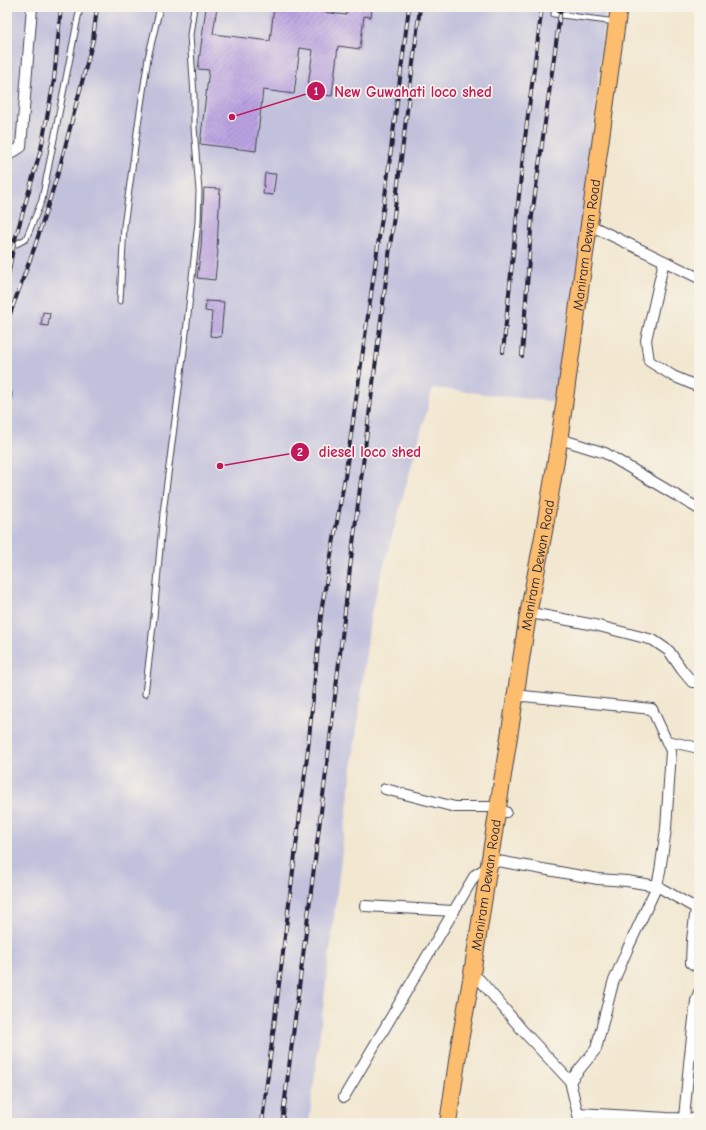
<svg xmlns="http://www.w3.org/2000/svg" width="706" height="1130" font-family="'Comic Neue',sans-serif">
	<defs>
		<pattern id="building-hatch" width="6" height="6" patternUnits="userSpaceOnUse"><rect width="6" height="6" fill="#baa2e1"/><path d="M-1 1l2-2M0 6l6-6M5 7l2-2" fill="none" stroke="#9784b8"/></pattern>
	</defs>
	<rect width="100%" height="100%" fill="#f7f3e8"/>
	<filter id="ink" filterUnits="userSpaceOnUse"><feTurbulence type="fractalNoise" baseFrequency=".025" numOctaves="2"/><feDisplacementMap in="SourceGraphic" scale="8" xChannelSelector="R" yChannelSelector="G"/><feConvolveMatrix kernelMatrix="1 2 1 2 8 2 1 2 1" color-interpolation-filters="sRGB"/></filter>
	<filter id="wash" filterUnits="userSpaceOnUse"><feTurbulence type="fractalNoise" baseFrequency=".012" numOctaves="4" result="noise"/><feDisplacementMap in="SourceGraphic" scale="16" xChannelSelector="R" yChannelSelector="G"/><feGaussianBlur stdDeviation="0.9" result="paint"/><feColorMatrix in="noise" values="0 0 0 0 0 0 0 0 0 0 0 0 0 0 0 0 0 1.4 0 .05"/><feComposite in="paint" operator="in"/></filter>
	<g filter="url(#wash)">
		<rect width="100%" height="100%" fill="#f2e7d0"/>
		<path fill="#c2c1dc" d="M7 7H606L565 403 433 388 371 612 309 1123H7Z"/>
		<g id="blocks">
			<g fill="url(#building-hatch)">
				<path d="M206 7H217L213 34 270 41 274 7H285L346 15 347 7H362L361 8 372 9 371 17 364 16 360 49 338 46 332 96 307 93 313 50 300 48 294 94 263 90 256 151 200 144 209 70 198 69Z"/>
				<path d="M265 173 276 174 273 195 263 194Z"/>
				<path d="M204 188 220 189 217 249 218 250 215 280 197 278 201 248Z"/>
				<path d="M206 301 224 302 221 337 210 336 212 312 205 311Z"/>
				<path d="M43 312 50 313 48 326 41 325Z"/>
			</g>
		</g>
	</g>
	<g filter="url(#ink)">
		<use href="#blocks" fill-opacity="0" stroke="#414051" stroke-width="1"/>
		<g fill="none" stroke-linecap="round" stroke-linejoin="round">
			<g stroke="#414051" stroke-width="7">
				<g id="lane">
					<path d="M555 7 554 14 616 22"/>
					<path d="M7 240 16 244 26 239 42 200 80 7"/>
					<path d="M120 301 124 226 139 118 148 58 160 7"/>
					<path d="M7 391 9 394 7 413"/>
					<path d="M145 694 154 617 163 513 185 342 198 222 199 191 194 127V95L190 35 194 7"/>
				</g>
			</g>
			<g stroke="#414051" stroke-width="12">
				<g id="street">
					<path d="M7 156 21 147 32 7"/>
					<path d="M588 228H596L699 278"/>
					<path d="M664 261 646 340 649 361 673 376 699 387"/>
					<path d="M560 439 605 453 699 509"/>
					<path d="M536 614 595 625 653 640 669 651 682 670 692 682H699"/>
					<path d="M516 697 524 696 652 709 671 751 666 829 660 871 657 886 627 950 613 983 596 1049 570 1081"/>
					<path d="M667 741 699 748"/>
					<path d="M385 789 455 807H490L506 812"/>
					<path d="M365 906 454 911"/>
					<path d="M696 908 692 940 691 963 699 968"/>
					<path d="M472 974 480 980 523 1031 570 1081 580 1123"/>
					<path d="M344 1097 475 875 498 861 598 879 627 881 657 886 699 910"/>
					<path d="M578 1113 667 1118 699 1119"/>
					<path d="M684 1118 689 1064 696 1001 699 992"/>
				</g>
			</g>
			<g stroke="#414051" stroke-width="18">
				<g id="primary">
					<path id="s1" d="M448 1123 460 1041 471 980 528 615 545 526 559 442 619 7"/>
				</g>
			</g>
			<use href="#lane" stroke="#fff" stroke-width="5"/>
			<use href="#street" stroke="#fff" stroke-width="10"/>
			<use href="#primary" stroke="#fcbd6e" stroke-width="16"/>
			<g stroke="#22223b" stroke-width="4">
				<g id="rail">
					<path d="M7 282 14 243 41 149 54 80 61 7"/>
					<path d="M7 322 35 246 59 170 93 40 97 7"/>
					<path d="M503 352 524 146 542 7"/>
					<path d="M522 356 532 216 561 7"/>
					<path d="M262 1123 308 749 322 606 345 477 386 189 409 7"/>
					<path d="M282 1123 328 756 350 568 420 7"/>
				</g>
			</g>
			<use href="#rail" stroke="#f7f3e8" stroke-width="2.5" stroke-dasharray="8" stroke-linecap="butt"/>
		</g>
	</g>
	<g text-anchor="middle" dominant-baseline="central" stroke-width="3.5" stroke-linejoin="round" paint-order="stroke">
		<g font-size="14" fill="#22223b" stroke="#f7f3e8">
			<text stroke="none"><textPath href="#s1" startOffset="889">Maniram Dewan Road</textPath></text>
			<text stroke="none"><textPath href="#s1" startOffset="565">Maniram Dewan Road</textPath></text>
			<text stroke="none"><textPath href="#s1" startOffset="241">Maniram Dewan Road</textPath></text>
		</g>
	</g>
	<path fill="none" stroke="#c2185b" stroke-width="1.5" d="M232 117L316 91M220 466L300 452"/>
	<g fill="#c2185b" stroke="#f7f3e8" stroke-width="1.5">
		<circle cx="232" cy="117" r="4"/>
		<circle cx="220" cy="466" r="4"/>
		<circle cx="316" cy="91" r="10"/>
		<circle cx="300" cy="452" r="10"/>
	</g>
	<g font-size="12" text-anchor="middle" font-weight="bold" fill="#fff">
		<text x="316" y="95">1</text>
		<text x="300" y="456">2</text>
	</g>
	<g font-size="15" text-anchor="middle" font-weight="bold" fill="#c2185b" stroke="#f7f3e8" stroke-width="3.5" stroke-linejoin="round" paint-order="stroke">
		<text x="413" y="97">New Guwahati loco shed</text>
		<text x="370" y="457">diesel loco shed</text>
	</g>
	<rect width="706" height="1130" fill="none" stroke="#f7f3e8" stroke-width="24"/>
</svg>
